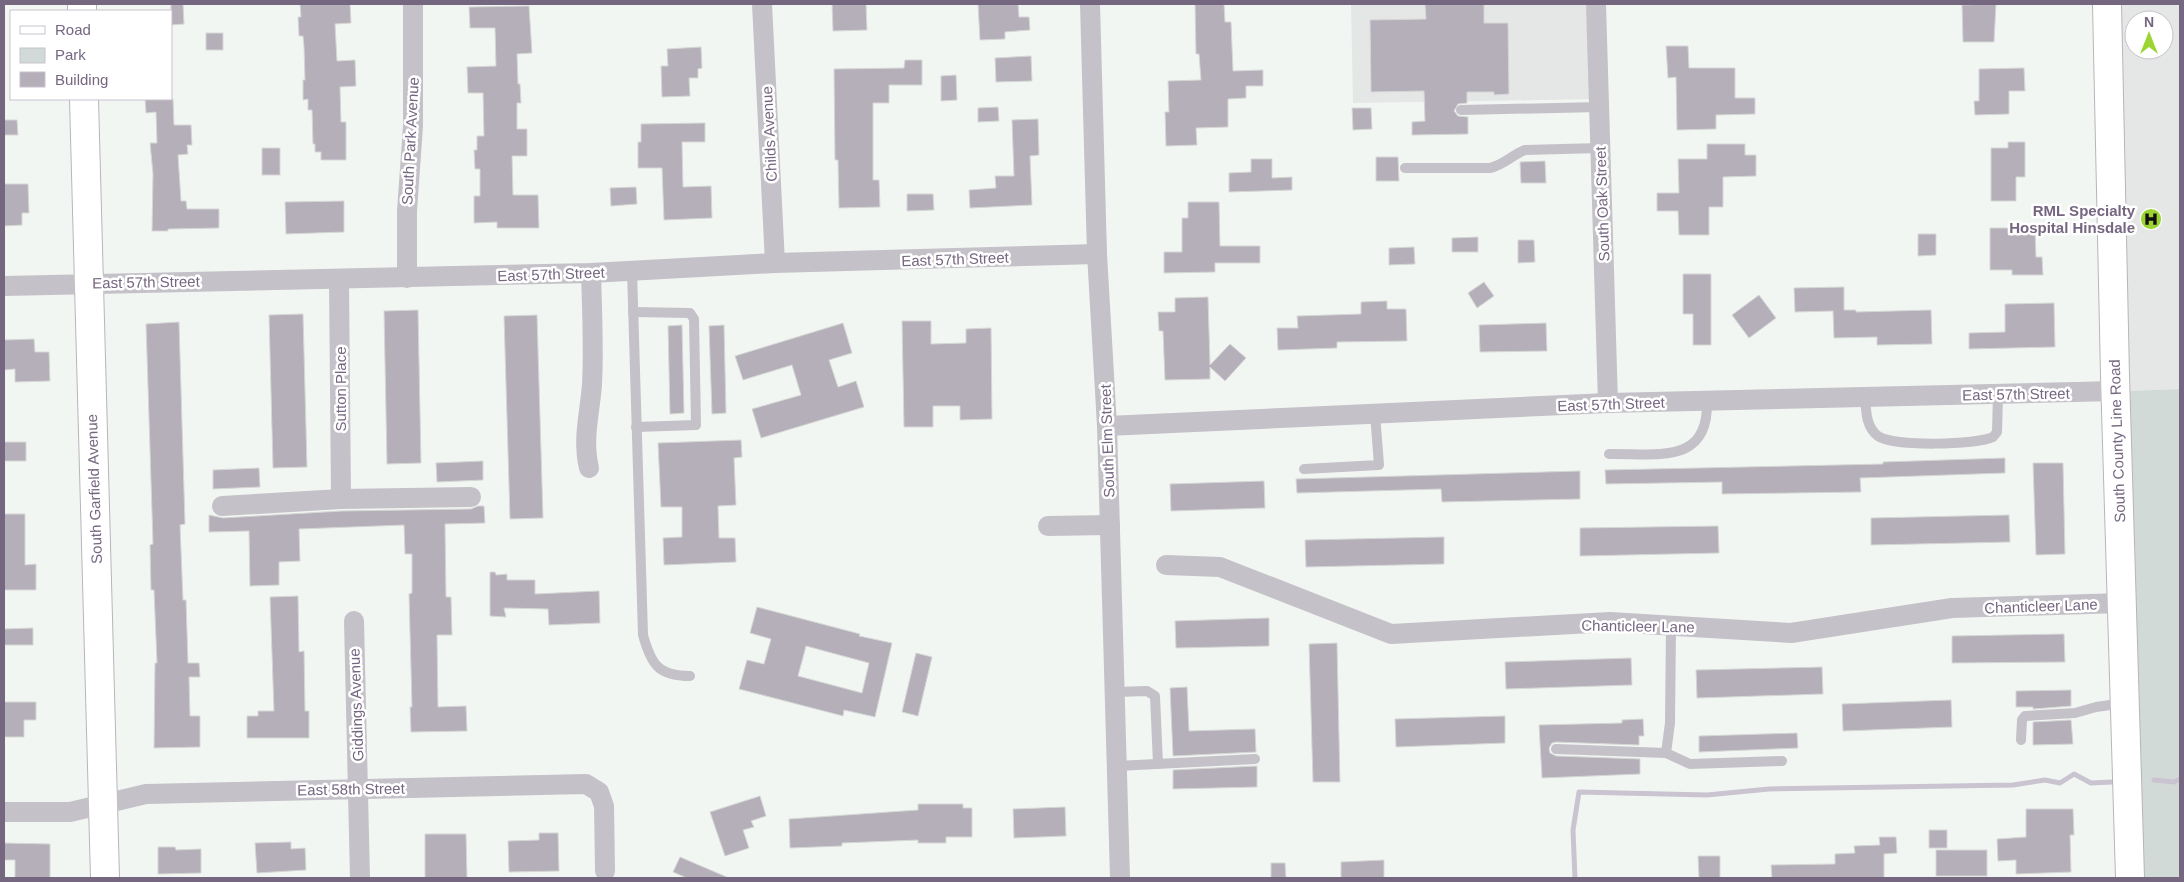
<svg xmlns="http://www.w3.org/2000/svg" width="2184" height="882" font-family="Arial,sans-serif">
	<rect width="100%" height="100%" fill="#f2f6f3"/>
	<g fill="#e5e6e6" fill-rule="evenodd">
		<path d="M1351 4H1593L1596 99 1353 103Z"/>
		<path d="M2117 4H2180V389L2126 391ZM2134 20H2164V50H2134Z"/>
	</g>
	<path fill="#d2dad8" d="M2180 389V878H2143L2126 391Z"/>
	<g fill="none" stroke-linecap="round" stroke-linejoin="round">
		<g stroke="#c9c4d0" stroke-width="5">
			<path d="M2154 780 2174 782 2180 779"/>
			<path d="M1575 878 1573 830 1579 792 1707 795 1769 789 2013 785 2045 780 2060 783 2074 774 2091 783 2112 782"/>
		</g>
	</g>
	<g fill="#b5afb9" stroke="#d5d7d5" fill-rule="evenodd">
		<path d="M171 4H183L184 24 171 25Z"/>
		<path d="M300 4H350L351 23 335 24 337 61 355 60 356 86 340 87 341 122H346V160H321V152H315V144H313L312 110H308V99L303 100V80H305L304 47 303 36H299L298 17H301Z"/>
		<path d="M832 4H866L867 30 833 31Z"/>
		<path d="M978 4H1018L1019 17H1029L1030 30 1005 32V39L980 40Z"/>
		<path d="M1195 4H1224L1225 22H1231L1233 71 1263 70V86H1246V98L1228 99V127L1196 128 1197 145 1166 146 1165 112H1169L1168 81 1201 80 1199 54H1196Z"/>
		<path d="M1425 4H1484V23H1508L1509 94 1494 95V92H1467V103L1458 104 1454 111 1458 116 1468 117V134L1412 135V122L1425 121 1424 91 1371 92 1370 20 1426 19Z"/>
		<path d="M1996 4 1994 42H1963L1962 5Z"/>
		<path d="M529 6 532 53 517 54 518 84H520L521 103H517V129H527V156H512L513 195H538L539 228H497V222L474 223V196H480V169H475L474 150H477V136H484L483 93H468L467 67 496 66 495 28H470L469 7Z"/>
		<rect x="206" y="33" width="17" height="17"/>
		<path d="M1666 46H1688L1689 68H1735V98H1755V114L1716 115V129L1677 130 1676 77 1668 78Z"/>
		<path d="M701 47 702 68 698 69V78H689L690 96 662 97 661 66H668L667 49Z"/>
		<path d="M1031 56 1032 81 996 82 995 58Z"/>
		<path d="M905 60H922V85H889V103H873V180H879L880 207 839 208 838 160H835L834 69 904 68Z"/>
		<path d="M2024 68 2025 91H2009V114L1975 115 1974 101H1979V69Z"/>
		<path d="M956 75 957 100 941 101V76Z"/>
		<path d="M145 99H173L174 125H191L192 145H187L188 154 178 155 181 201H186L187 209H219V228L168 229V231H152L153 174 150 143H157L156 112 146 113Z"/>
		<path d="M998 107 999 121 978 122V108Z"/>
		<path d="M1352 108H1371L1372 129 1353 130Z"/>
		<path d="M1038 119 1039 155 1030 156 1032 205 970 208 969 190 996 188 995 176H1014L1012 120Z"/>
		<path d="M4 120H17L18 135H4Z"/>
		<path d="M705 123V142H682L683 187 711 186 712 218 664 220 662 168H638V142H641V124Z"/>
		<path d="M2008 142H2025V177H2016V201H1991V148H2008Z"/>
		<path d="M1707 144H1745V155H1756V176L1723 177V207H1709V235H1679L1678 211H1657V193H1679L1678 159H1707Z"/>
		<rect x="262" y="148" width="18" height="27"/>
		<path d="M1376 157H1398L1399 181H1376Z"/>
		<path d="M1251 159H1272V178L1292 177V190L1229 192V173L1251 172Z"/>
		<path d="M1545 161 1546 183H1521L1520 162Z"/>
		<path d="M4 184H28L29 213H22V225L4 226Z"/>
		<path d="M636 187 637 204 611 206 610 188Z"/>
		<path d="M907 194H933L934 210 907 211Z"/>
		<path d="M344 201V232L286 234 285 202Z"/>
		<path d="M1188 202H1219L1220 246H1260V263H1215V272L1164 273V252H1182V218H1188Z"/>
		<path d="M1990 228H2035L2036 257H2042L2043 275H2012V270H1990Z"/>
		<path d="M1918 234H1936V255L1918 256Z"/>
		<path d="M1478 237V252H1452V238Z"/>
		<path d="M1518 240H1534L1535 262 1518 263Z"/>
		<path d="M1414 247 1415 264 1389 265V248Z"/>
		<path d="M1683 274H1711V345H1693V314H1683Z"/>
		<path d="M1484 282 1494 296 1477 308 1468 293Z"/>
		<path d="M1844 287V310H1856V312L1931 310 1932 344 1877 345V337L1834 338 1833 311 1795 312 1794 288Z"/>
		<path d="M1759 295 1776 318 1749 338 1732 315Z"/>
		<path d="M1208 297 1210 365 1230 344 1246 358 1225 381 1210 367V379L1165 380 1163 331H1159L1158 312H1175V298Z"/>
		<path d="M1387 301V309H1406L1407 341 1337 342V348L1278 350 1277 328H1298L1297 316 1361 314V302Z"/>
		<path d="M2054 303 2055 347 1969 349V333L2005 332V304Z"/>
		<path d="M418 310 421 463 387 464 384 311Z"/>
		<path d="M303 314 307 467 273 468 269 315Z"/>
		<path d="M537 315 543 518 510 519 504 316Z"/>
		<path d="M902 321H931V344L966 343V329L991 328 992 419 960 420V406H933V427H904Z"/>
		<path d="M179 322 185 524 180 525 183 600H186L188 663H199L200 677H189L190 716H200V747L154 748 155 663H157L154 590H151L150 545 153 544 146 324Z"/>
		<path d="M843 323 852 353 829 360 838 387 856 381 864 407 761 438 752 409 801 395 792 365 743 380 735 356Z"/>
		<path d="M1546 323 1547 351 1480 352 1479 325Z"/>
		<path d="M682 325 684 413 670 414 668 326Z"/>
		<path d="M724 325 726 413 712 414 709 326Z"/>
		<path d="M34 339 35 352H49L50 381 15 382V369L4 370V340Z"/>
		<path d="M741 440 742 457 734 458 736 505 718 506 719 538H735L736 562 664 565 663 538 682 537V507H661L658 443Z"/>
		<rect x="4" y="442" width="22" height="19"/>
		<path d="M2005 458V473L1860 478 1861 492 1722 494V482L1606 484 1605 470 1883 464V462Z"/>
		<path d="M483 461V480L437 482 436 463Z"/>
		<path d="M2033 463H2063L2065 554 2036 555Z"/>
		<path d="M259 468 260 487 213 489V470Z"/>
		<path d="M1580 471V499L1442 502 1441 489 1297 493 1296 479Z"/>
		<path d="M1264 481 1265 508 1171 511 1170 484Z"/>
		<path d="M478 506H484L485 523 445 524 446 597H451L452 635H437L438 707 466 706 467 731 411 732 410 707H412L409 594 412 593V554H405L404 525 299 529 300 561 279 562V585L250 586 249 531 209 532V515L223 518 341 511 471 509Z"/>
		<path d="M4 514H25V565L36 564V590H4Z"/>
		<path d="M2009 515 2010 542 1871 545V518Z"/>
		<path d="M1718 526 1719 553 1580 556V528Z"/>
		<path d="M1444 537V564L1306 567 1305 540Z"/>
		<path d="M490 572H495L496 575 507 574V580H535V594L599 591 600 623 549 625 548 609 504 608 506 617 490 616Z"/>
		<path d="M298 596 299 652 304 651 305 711H309V738H247V716H258V711H274L270 597Z"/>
		<path d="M757 607 860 634 859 636 892 643 875 717 844 710 843 716 739 689 747 660 764 664 771 639 750 633ZM806 646 869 663 862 693 798 676Z"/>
		<path d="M1269 618V646L1176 648 1175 621Z"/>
		<path d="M33 628V645H4V629Z"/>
		<path d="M2064 634 2065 662 1952 663V636Z"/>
		<path d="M1337 643 1340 782H1313L1309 644Z"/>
		<path d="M916 653 932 657 918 716 902 712Z"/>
		<path d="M1631 658 1632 685 1506 689 1505 662Z"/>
		<path d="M1822 667 1823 694 1697 698 1696 670Z"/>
		<path d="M1187 687 1189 731 1255 729 1256 752 1173 756 1170 688Z"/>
		<path d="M2071 690V706L2033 709V707H2016V691Z"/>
		<path d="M1951 700 1952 727 1843 731 1842 704Z"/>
		<path d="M4 702H36V720H24V737H4Z"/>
		<path d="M1505 716V743L1396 747 1395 719Z"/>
		<path d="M1643 719 1644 736H1639V745L1556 742 1552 743 1549 748 1550 753 1556 756 1640 759V774L1542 778 1539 725 1622 723V720Z"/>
		<path d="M2071 720 2073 744 2033 745V722Z"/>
		<path d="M1797 733 1798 748 1699 752V736Z"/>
		<path d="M1257 766V787L1173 789V770Z"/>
		<path d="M760 796 766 816 751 821 754 827 743 830 749 848 725 856 710 812Z"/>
		<path d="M918 804H963V808H972V837H946V843H918V840L842 843V846L790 848 789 819 918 810Z"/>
		<path d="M1065 807 1066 836 1014 838 1013 809Z"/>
		<path d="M2026 809H2073L2074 835H2070L2071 872 2016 874V860L1998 861 1997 839 2026 837Z"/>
		<rect x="1929" y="830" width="18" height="18"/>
		<path d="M539 833H558L559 871 509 872 508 841 539 840Z"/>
		<path d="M425 834H466L467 878H425Z"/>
		<path d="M1879 837H1896L1897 853 1884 854V878H1772L1771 865 1835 864V854L1855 853 1854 846 1880 845Z"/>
		<path d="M291 842V849L305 848 306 870 257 873 255 843Z"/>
		<path d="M4 843 50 844V878H15V860H4Z"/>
		<path d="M158 847H175L176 850 201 849V873L158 874Z"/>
		<rect x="1936" y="850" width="51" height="26"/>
		<path d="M1698 856H1720V878H1699Z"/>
		<path d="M680 857 729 878H687L673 872Z"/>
		<path d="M1384 860V878H1341V862Z"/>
		<path d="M1271 863H1285L1286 878H1271Z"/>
	</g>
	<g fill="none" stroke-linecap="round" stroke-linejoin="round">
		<g stroke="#b9b4bc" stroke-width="30">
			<g id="secondary">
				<path d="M82 4V11"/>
				<path d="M2107 4 2115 376 2130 878"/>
				<path d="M84 99 105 878"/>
			</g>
		</g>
		<g stroke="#c5c1c8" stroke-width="10">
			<path d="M1461 110 1599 107"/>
			<path d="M1405 168H1490C1504 165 1512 155 1525 150L1600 148"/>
			<path d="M632 271 643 635C651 664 658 676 690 676"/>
			<path d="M633 312 690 313 694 319 696 425 636 427"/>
			<path d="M1865 397C1866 411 1866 427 1878 436 1893 447 1977 445 1993 437L1997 432 1998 394"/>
			<path d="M1609 454C1656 453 1709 466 1707 401"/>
			<path d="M1304 469 1379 465 1375 414"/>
			<path d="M1115 692 1147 691 1155 696 1158 764"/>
			<path d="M2021 740 2022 720 2025 716 2075 713 2096 707 2124 703"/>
			<path d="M1556 749 1666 753 1670 723 1671 626"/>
			<path d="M1666 753 1690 764 1782 761"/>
			<path d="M1117 766 1255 759"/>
		</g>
		<g stroke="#c5c1c8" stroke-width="20">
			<path d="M762 4 775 263"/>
			<path d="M1090 4 1097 254 1107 426 1120 878"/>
			<path d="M1596 4 1608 403"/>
			<path d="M407 278V211L413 126V4"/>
			<path d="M339 279 341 499"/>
			<path d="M4 286 591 273 775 263 1097 254"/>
			<path d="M1107 426 1608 403 2116 391"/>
			<path d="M589 468C582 439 590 413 592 384 594 347 592 310 591 273"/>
			<path d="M222 506 341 499 471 497"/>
			<path d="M1048 526 1110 525"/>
			<path d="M1166 565 1220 567 1391 634 1610 622 1791 633 1952 608 2122 603"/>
			<path d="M354 621 360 878"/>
			<path d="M4 812H70L146 794 586 784 599 792 604 806 605 871"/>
		</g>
		<use href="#secondary" stroke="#fff" stroke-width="28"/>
	</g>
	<defs>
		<g id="hospital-disc" transform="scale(1.125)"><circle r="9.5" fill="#9cd533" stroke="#fff"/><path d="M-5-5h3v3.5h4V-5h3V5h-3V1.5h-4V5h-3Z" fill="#111"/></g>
	</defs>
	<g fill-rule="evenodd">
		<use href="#hospital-disc" x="2151" y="219"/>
	</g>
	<g text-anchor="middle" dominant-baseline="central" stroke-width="5" stroke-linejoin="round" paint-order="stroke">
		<g font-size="15" fill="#766781" stroke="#fff">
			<text transform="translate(769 134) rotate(-93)">Childs Avenue</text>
			<text transform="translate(410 141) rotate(-87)">South Park Avenue</text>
			<text transform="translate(1602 204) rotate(-92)">South Oak Street</text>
			<text transform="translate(955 259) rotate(-2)">East 57th Street</text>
			<text transform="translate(551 274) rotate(-2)">East 57th Street</text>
			<text transform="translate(146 282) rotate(-1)">East 57th Street</text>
			<text transform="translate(340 389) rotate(-90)">Sutton Place</text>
			<text transform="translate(2016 394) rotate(-1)">East 57th Street</text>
			<text transform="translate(1611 404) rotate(-2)">East 57th Street</text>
			<text transform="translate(1107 441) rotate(-92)">South Elm Street</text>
			<text transform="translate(2117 441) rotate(-92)">South County Line Road</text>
			<text transform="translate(94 489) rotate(-92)">South Garfield Avenue</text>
			<text transform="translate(2041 606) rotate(-2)">Chanticleer Lane</text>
			<text transform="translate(1638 626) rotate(1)">Chanticleer Lane</text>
			<text transform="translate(356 705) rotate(-92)">Giddings Avenue</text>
			<text transform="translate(351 789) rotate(-1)">East 58th Street</text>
		</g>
		<g font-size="15" font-weight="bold" fill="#766781" stroke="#fff" text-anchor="end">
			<text x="2135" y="210">RML Specialty<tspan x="2135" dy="17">Hospital Hinsdale</tspan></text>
		</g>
	</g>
	<rect width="2184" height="882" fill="none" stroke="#766781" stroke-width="10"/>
	<rect x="10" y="10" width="162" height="90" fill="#ffffff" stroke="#c8c2cd"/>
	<rect x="20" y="26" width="25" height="8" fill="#ffffff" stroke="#c8c2cd"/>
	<text x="55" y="35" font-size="15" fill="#766781">Road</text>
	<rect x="20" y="48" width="25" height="15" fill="#d2dad8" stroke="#c8c2cd"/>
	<text x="55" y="60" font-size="15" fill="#766781">Park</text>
	<rect x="20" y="72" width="25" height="15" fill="#b5afb9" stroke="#c8c2cd"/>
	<text x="55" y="85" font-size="15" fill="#766781">Building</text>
	<g transform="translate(2149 35)"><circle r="24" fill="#ffffff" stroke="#c8c2cd"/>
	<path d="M0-4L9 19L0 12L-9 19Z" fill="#9cd533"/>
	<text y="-8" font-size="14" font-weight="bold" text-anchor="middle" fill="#766781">N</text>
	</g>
</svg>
